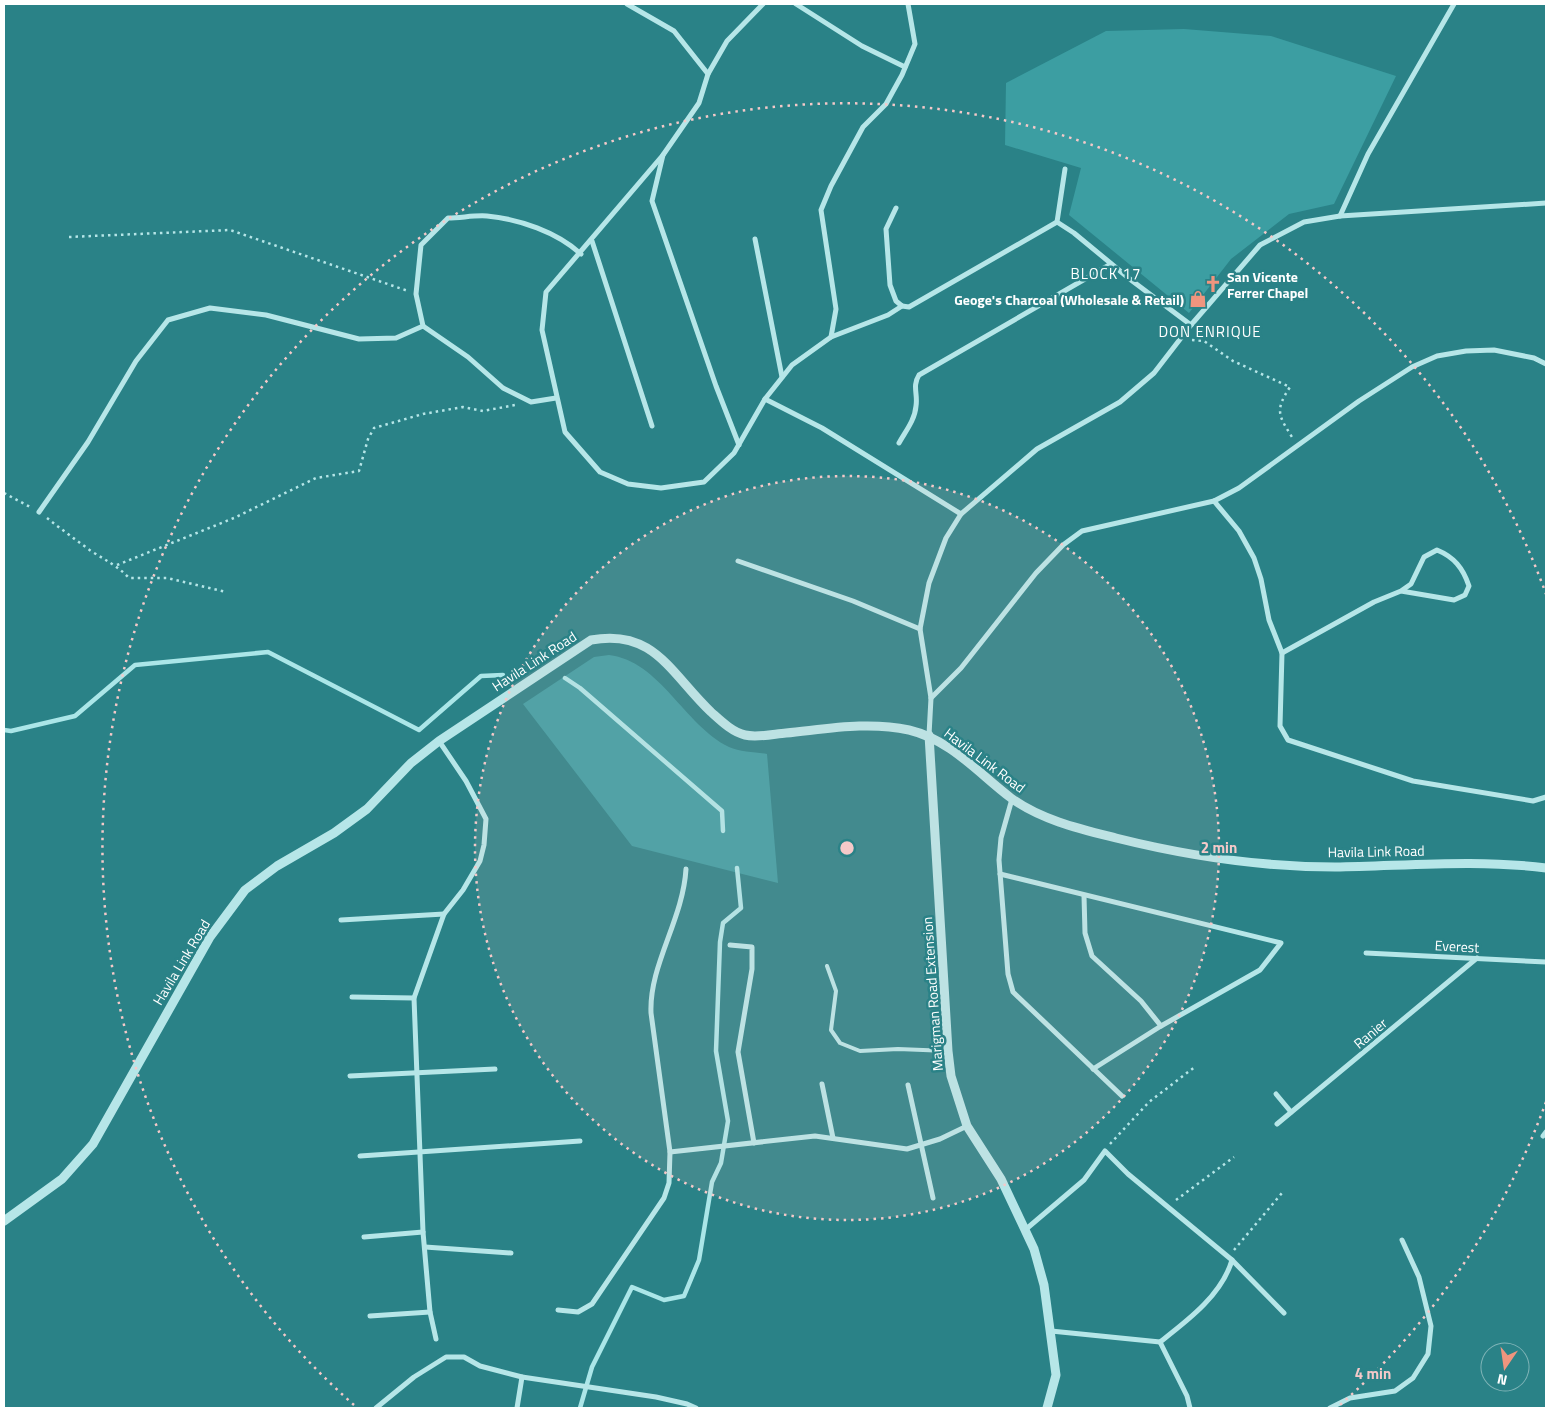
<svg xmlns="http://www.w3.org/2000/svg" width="1550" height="1412" font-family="'Titillium Web',sans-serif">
	<rect width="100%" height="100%" fill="#2a8287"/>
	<g fill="#3c9ea2">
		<path d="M1184 29 1271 36 1396 76 1334 204 1289 214 1231 259 1189 313 1069 215 1081 168 1005 145 1006 83 1106 31Z"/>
		<path d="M609 655C660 661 684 725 729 747 740 752 756 752 767 754L778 883 632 846 523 704 594 657Z"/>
	</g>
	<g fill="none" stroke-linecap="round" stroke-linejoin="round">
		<g stroke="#abe6e8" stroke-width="4.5">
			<path d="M565 678 580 688 722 811 723 831"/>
			<path d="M4 730 11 731 75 716 135 665 268 652 419 730 481 676 503 675"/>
			<path d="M580 1408 592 1367 632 1287 664 1300 684 1296 699 1260 712 1182 721 1163 728 1121 716 1051 720 942 723 923 741 908 737 868"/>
		</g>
		<g stroke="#b6e6e8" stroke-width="2.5" stroke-dasharray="2.5 4" stroke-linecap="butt">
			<path d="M69 237 230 230 408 291"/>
			<path d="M1192 340 1204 341 1233 361 1290 387C1275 410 1278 415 1292 437"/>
			<path d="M4 493 32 508"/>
			<path d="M47 518C61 529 76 540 91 551 105 560 118 566 129 578H167L226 592"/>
			<path d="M117 565 234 518 316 478 359 471 368 439 374 428 423 414 463 407 483 411 515 405"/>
			<path d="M1110 1144 1149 1102 1196 1066"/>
			<path d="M1176 1200 1234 1157"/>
			<path d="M1234 1250 1282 1193"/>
		</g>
		<path stroke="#b6e6e8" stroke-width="4" d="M827 966 836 991 831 1030 840 1043 860 1051 898 1049 948 1051"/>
		<g stroke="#b6e6e8" stroke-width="5">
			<path d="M627 4 674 31 708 74 699 103 663 155 652 201 716 386 739 445"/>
			<path d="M796 4 862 46 905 67"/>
			<path d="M708 74 727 41 763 4"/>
			<path d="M663 155 546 292 542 330 565 432 600 472 628 484 661 488 704 482 734 453 765 399 822 428 961 514"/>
			<path d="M1065 169 1057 222 1074 233 1131 280 1191 325"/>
			<path d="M896 208 886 229 890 285 896 301 902 306 909 307 1057 222"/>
			<path d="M1340 216 1368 154 1454 4"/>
			<path d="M755 239 782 377"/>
			<path d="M592 241 652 426"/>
			<path d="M423 326 468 357 503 388 531 402 556 398"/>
			<path d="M831 337 888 315 902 306"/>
			<path d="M765 399 792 365 831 337 836 309 821 210 831 186 863 127 886 104 902 75 915 44 908 4"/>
			<path d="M899 443C905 432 915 420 916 406 918 394 912 386 919 375L1111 264"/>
			<path d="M1214 501 1239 531 1254 558 1261 579 1269 620 1282 653 1280 726 1288 740 1413 781 1533 801 1546 797"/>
			<path d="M39 512 88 442 136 361 168 320 210 308 266 315 359 339 396 338 423 326 416 294 421 245 448 218C461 218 474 215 487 216 519 219 557 232 581 254"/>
			<path d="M738 561 853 601 920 629"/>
			<path d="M1282 653 1374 602 1401 591 1454 600 1465 595 1469 586C1463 568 1454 557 1437 550L1424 557 1411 584 1401 591"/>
			<path d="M931 698 961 668 1036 573 1063 545 1082 531 1214 501 1239 488 1359 401 1412 367 1437 356 1466 351 1494 350 1534 358 1546 364"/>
			<path d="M929 735 931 698 920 629 929 583 946 538 961 514 1037 449 1120 402 1154 373 1191 325 1260 245 1304 222 1340 216 1546 203"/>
			<path d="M1012 799 1001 838 999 860 1008 974 1013 992 1122 1096"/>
			<path d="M1000 874 1281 943 1260 970 1161 1026 1093 1069"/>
			<path d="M1084 896 1085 933 1092 956 1141 1001 1161 1026"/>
			<path d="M341 920 444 914"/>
			<path d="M730 945 752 947V969L738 1052 754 1143"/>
			<path d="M1366 953 1546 962"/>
			<path d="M352 997 414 998"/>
			<path d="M350 1076 495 1069"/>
			<path d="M822 1084 833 1138"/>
			<path d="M908 1085 933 1198"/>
			<path d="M1276 1094 1291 1112"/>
			<path d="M1277 1124 1477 958"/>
			<path d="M1543 1136 1546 1132"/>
			<path d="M670 1152 815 1136 907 1149 940 1139 967 1126"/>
			<path d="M360 1156 580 1141"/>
			<path d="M1025 1230 1084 1180 1105 1151 1128 1174 1232 1260 1284 1313"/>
			<path d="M364 1237 423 1232"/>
			<path d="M425 1247 511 1253"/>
			<path d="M558 1310 578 1312 592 1304 664 1198 669 1183 670 1152 651 1013C649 965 683 920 686 869"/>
			<path d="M370 1316 430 1312"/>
			<path d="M1051 1331 1160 1342C1187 1321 1222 1295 1232 1260"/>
			<path d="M436 1339 430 1312 423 1232 414 998 444 914 463 890 480 861 484 845 486 819 466 781 439 741"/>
			<path d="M1160 1342 1187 1396 1190 1408"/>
			<path d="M376 1408 414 1377 446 1357H464L480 1366 522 1377 656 1397 687 1404 696 1408"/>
			<path d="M517 1408 522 1377"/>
			<path d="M1330 1408 1350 1398 1395 1391 1413 1378 1428 1354 1431 1326 1419 1277 1402 1240"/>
		</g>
		<g stroke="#b6e6e8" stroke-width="9">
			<path d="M929 735 948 1051 951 1076 967 1126 1001 1179 1034 1249 1044 1285 1056 1375 1047 1408"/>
			<path d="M4 1221 62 1179 93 1144 210 937 245 890 277 866 334 833 367 809 411 763 439 741 591 640C654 628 671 674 711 712 720 720 732 732 745 735 757 738 774 734 786 733 827 729 868 721 909 730 951 740 978 773 1011 798 1041 820 1080 829 1116 838 1188 856 1261 867 1335 867 1406 866 1476 859 1546 868"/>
		</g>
	</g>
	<circle cx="847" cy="848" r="372" fill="#f5c9c9" fill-opacity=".12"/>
	<g fill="none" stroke="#f5c9c9" stroke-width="2.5" stroke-dasharray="2.5 5">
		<circle cx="847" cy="848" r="372"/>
		<path d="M1546 1102A744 744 0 0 1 1340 1405M354 1405A744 744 0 1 1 1546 594"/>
	</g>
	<defs>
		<g id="church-bare" transform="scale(1.35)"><path d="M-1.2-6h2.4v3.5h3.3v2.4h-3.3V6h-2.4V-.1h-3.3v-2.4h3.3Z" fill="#ef957e" stroke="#2a8287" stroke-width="2.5" paint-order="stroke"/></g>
		<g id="shop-bare" transform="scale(1.35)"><path d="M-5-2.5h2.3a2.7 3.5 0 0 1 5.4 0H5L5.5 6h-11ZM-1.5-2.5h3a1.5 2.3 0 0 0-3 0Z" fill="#ef957e" stroke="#2a8287" stroke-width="2.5" paint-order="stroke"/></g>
	</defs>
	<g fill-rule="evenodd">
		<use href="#church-bare" x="1213" y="284"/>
		<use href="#shop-bare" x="1198" y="299"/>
	</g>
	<g text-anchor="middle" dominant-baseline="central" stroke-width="5" stroke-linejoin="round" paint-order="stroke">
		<g font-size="14" font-weight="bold" fill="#fff" stroke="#2a8287" text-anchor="start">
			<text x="1227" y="276">San Vicente<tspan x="1227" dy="16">Ferrer Chapel</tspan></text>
			<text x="1184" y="299" text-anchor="end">Geoge's Charcoal (Wholesale &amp; Retail)</text>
		</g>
		<g font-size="14" fill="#fff" stroke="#2a8287">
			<text transform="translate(534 661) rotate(-33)">Havila Link Road</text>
			<text transform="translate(985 760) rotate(37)">Havila Link Road</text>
			<text transform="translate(1376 851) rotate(-1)">Havila Link Road</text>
			<text transform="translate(1457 946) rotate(3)">Everest</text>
			<text transform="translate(181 962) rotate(-59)">Havila Link Road</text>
			<text transform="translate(932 994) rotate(-94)">Marigman Road Extension</text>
			<text transform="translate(1370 1033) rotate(-40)">Ranier</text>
		</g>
		<g font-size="15" letter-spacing="1" fill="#fff" stroke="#2a8287">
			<text x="1106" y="273">BLOCK 17</text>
			<text x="1210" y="331">DON ENRIQUE</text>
		</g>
	</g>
	<circle cx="847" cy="848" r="8" fill="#f5c9c9" stroke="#2a8287" stroke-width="2.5"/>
	<g font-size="15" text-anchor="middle" font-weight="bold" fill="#f5c9c9" stroke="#2a8287" stroke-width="5" stroke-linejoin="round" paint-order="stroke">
		<text x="1219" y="853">2 min</text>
		<text x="1373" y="1379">4 min</text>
	</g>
	<rect width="1550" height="1412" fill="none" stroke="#ffffff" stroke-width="10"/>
	<g transform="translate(1505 1367) rotate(193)"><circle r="24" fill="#2a8287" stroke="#7fb4b7"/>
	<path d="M0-4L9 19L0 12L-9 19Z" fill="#ef957e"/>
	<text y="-8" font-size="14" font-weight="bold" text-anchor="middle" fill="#ffffff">N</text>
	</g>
</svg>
